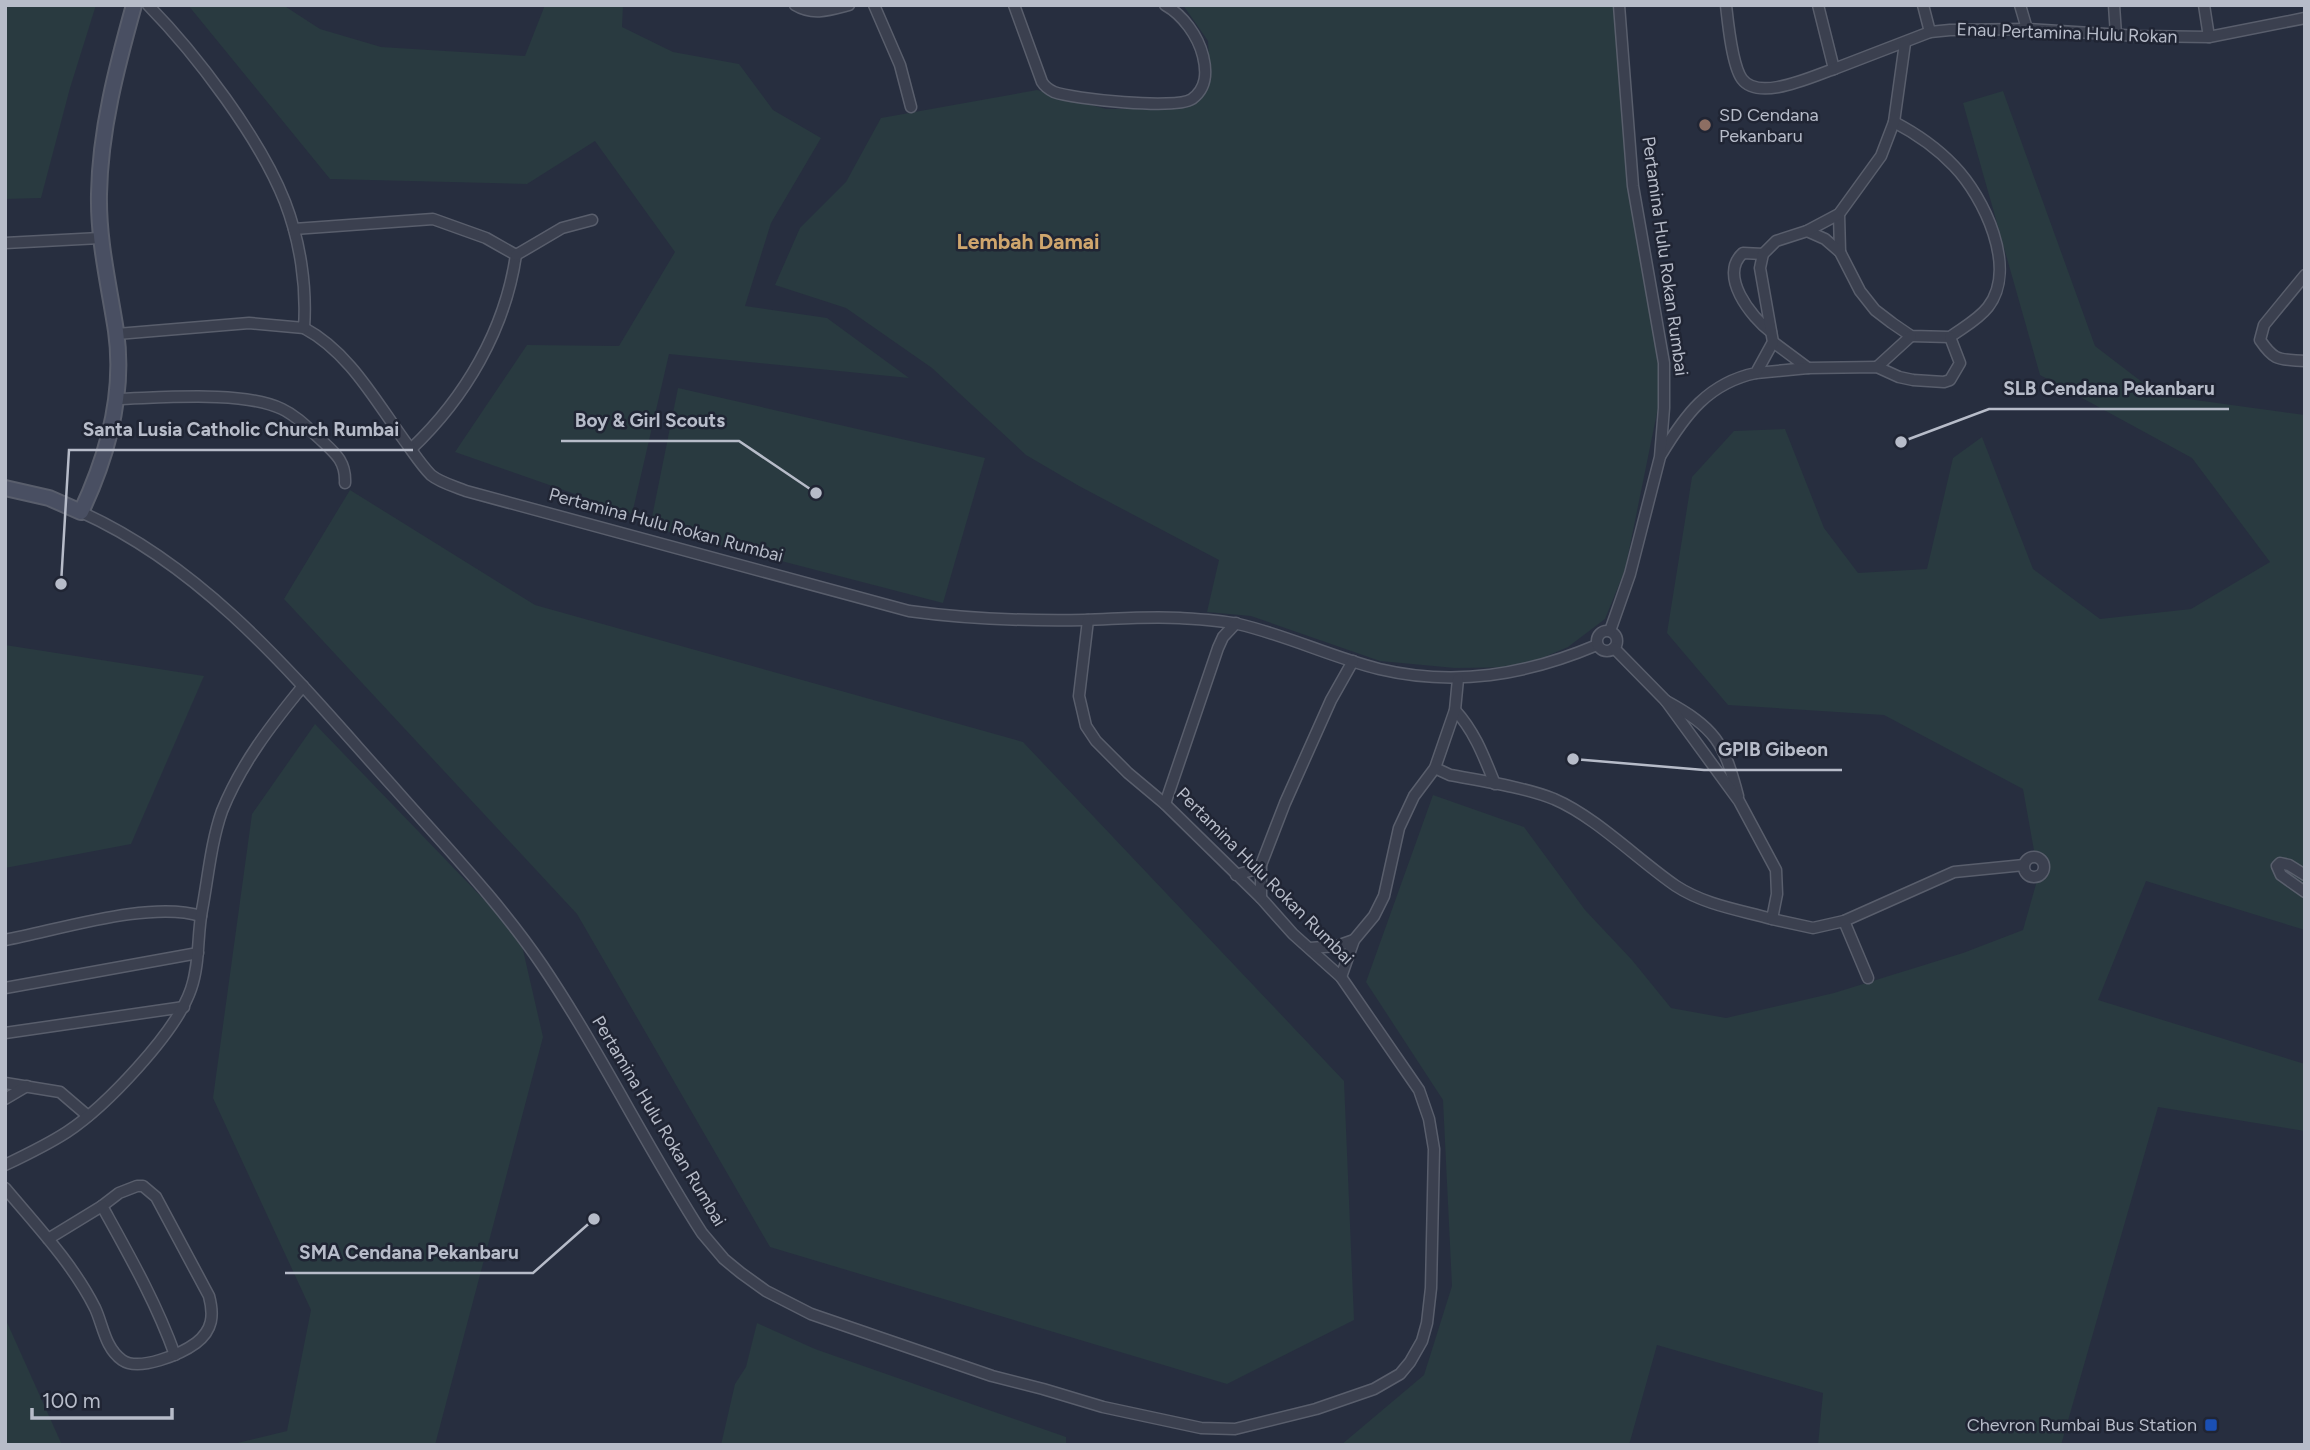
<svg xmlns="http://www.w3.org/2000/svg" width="2310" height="1450" font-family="Figtree,sans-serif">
	<rect width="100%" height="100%" fill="#272e3f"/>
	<g fill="#293a40">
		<path d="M5 5H96L70 88 41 198 5 199Z"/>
		<path d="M188 5H283L320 29 381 47 525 56 545 5H623L622 27 673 52 739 64 773 110 821 138 771 223 745 306 827 318 909 378 669 354 632 514 455 452 527 345 619 346 675 252 595 141 527 184 330 179Z"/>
		<path d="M1183 5H1613L1659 359V403L1625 570 1605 619 1568 647 1521 667 1455 668 1380 661 1251 616 1207 612 1219 560 1079 486 1026 455 932 368 846 308 775 285 800 228 846 182 881 118 1037 90 1106 109H1141L1186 106 1210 78 1208 41Z"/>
		<path d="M2003 91 2095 346 2159 395 2305 415V930L2146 881 2098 1000 2305 1064V1131L2158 1107 2061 1445H1818L1823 1393 1657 1345 1629 1445H1341L1424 1375 1452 1286 1443 1100 1366 982 1433 795 1524 827 1585 910 1632 960 1671 1008 1726 1018 1834 993 1963 953 2023 930 2038 877 2045 865 2035 856 2023 789 1884 715 1728 705 1667 633 1692 477 1734 431 1785 429 1824 528 1858 573 1927 569 1953 458 1982 437 2033 569 2100 619 2191 609 2270 562 2192 458 2040 375 1963 103Z"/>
		<path d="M678 388 985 458 943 603 650 527Z"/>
		<path d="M350 490 535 605 1023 742 1344 1081 1354 1320 1227 1384 770 1247 577 914 284 599Z"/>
		<path d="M5 645 204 676 131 844 5 868Z"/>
		<path d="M315 724 520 937 543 1037 435 1445H229L287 1431 311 1310 213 1098 252 814Z"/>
		<path d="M5 1318 62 1445H5Z"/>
		<path d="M757 1323 815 1349 1066 1437V1445H721L735 1384 746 1367Z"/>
	</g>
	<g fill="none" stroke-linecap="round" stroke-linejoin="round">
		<g stroke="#595e6c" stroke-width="13">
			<g id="street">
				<path d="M795 5C813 16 830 10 849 5"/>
				<path d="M874 5 900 65 911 107"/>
				<path d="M1014 5 1042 82C1045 87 1048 89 1054 92 1073 99 1176 110 1192 99 1207 88 1207 72 1203 56 1198 36 1183 15 1165 5"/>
				<path d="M1726 5C1728 23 1732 65 1742 79 1759 102 1813 76 1834 69L1818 5"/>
				<path d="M1923 5 1930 32"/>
				<path d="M2020 5 2027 29"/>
				<path d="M2114 5 2116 35"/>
				<path d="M2204 5 2209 37"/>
				<path d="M1834 69 1930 32 1950 30 2027 29 2138 36 2209 37 2305 18"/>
				<path d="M1839 214 1840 252"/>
				<path d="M294 229 433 219 486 238 516 255C505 330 465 398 411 449"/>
				<path d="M1807 231 1825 239 1840 252 1860 291 1875 310 1892 323 1911 336 1950 337C1962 328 1978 320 1988 307 2018 268 1984 197 1954 166 1937 148 1915 133 1894 122"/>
				<path d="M5 243 100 238"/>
				<path d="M1763 254 1743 253C1718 275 1751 317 1771 332"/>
				<path d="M516 255 562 228 592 220"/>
				<path d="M2305 275 2264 325 2260 340C2275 362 2279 359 2305 361"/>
				<path d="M304 328C349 352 375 400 404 440 413 452 421 465 431 475 441 483 454 486 466 491L909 611C967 619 1026 621 1084 620 1116 619 1148 616 1180 618 1198 619 1219 620 1238 624 1286 635 1331 657 1379 669 1455 687 1526 675 1597 645"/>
				<path d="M117 334 249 323 304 328C307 286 300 241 285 202 260 138 196 54 148 5"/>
				<path d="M1773 342 1808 368"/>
				<path d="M1877 367 1911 336"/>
				<path d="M1756 373 1808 368 1877 367 1899 377 1913 380 1944 382 1950 380 1960 363 1950 337"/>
				<path d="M116 399C161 398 242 390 282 409 297 416 308 428 320 439 335 453 346 461 345 483"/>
				<path d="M1661 455C1685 415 1708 383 1756 373L1773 342 1760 268 1763 254 1776 241 1807 231 1839 214 1881 156 1894 122 1905 43"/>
				<path d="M81 512C212 571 302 686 396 790 446 847 500 903 542 965 600 1051 646 1146 702 1233L724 1259 741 1273 766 1291 811 1314 992 1376 1043 1389 1103 1407 1201 1428 1235 1429 1316 1409 1374 1389 1400 1374 1410 1362 1422 1341 1427 1323 1431 1288 1434 1149 1429 1119 1419 1090 1341 977 1293 934 1261 898 1165 804 1128 773 1096 741 1086 726 1079 696 1088 620"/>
				<circle cx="1607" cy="641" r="10"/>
				<path d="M1610 631 1630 574 1660 457 1664 408V363L1633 186 1619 5"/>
				<path d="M1666 701C1715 728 1724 742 1738 796"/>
				<path d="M1455 710C1475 732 1484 757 1495 784"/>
				<path d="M1435 768 1450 775C1482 781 1524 787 1554 799 1596 817 1638 860 1676 886 1705 905 1740 910 1772 919L1777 894 1776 870 1739 801 1666 701 1614 648"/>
				<path d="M1165 804 1218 648 1223 637 1236 623"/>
				<circle cx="2034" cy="867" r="10"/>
				<path d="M1236 875 1256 869 1261 865"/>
				<path d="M2305 875 2289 865 2280 863 2277 866 2281 875 2305 892"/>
				<path d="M1261 898V865L1285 803 1331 700 1353 661"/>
				<path d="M1772 919 1813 928 1844 921 1954 872 2024 865"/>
				<path d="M1844 921 1868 978"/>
				<path d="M5 940C59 930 150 900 201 916"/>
				<path d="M1310 948 1337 946 1354 940"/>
				<path d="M1341 977 1354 940 1374 916 1384 896 1399 828 1414 796 1435 768 1455 710 1458 679"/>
				<path d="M5 988 198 953"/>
				<path d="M5 1033 184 1007"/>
				<path d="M5 1083 60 1092 88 1116"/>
				<path d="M5 1099 27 1086"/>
				<path d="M5 1165C26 1155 47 1145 67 1132 105 1107 176 1033 191 989 200 963 197 936 202 910 208 878 211 842 222 811 241 764 271 725 303 686"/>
				<path d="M5 1188C37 1226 73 1264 95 1308 103 1325 105 1348 122 1360 139 1372 181 1354 196 1343 213 1330 214 1315 209 1296L156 1197 143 1186H137L119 1193 102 1206 48 1239"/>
				<path d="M102 1206C129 1255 156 1302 175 1355"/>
			</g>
		</g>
		<g stroke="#595e6c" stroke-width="18">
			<path id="secondary" d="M5 488 49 498 81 512C108 455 125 394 116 331 109 285 98 241 99 194 100 130 117 66 134 5"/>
		</g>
		<use href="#street" stroke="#3b404f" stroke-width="10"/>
		<use href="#secondary" stroke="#494f62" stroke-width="14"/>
	</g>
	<circle fill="#8d6e63" stroke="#202534" stroke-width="2.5" cx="1705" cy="125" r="7"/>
	<rect fill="#1a4fb4" stroke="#202534" stroke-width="2.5" x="2204" y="1418" width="14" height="14" rx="3.5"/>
	<g text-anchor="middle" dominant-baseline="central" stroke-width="5" stroke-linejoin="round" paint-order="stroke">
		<g font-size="18" fill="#b7bcc9" stroke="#202534">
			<text transform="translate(2067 33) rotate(2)">Enau Pertamina Hulu Rokan</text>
			<text transform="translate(1665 256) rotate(82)">Pertamina Hulu Rokan Rumbai</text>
			<text transform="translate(666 525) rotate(15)">Pertamina Hulu Rokan Rumbai</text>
			<text transform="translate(1265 876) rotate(45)">Pertamina Hulu Rokan Rumbai</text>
			<text transform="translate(659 1121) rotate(59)">Pertamina Hulu Rokan Rumbai</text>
		</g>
		<g font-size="18" fill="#b7bcc9" stroke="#202534" text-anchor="start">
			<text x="1719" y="115">SD Cendana<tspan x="1719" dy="21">Pekanbaru</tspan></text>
			<text x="2197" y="1425" text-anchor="end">Chevron Rumbai Bus Station</text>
		</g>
		<g font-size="21" font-weight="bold" fill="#cfa66d" stroke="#202534">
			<text x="1028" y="241">Lembah Damai</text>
		</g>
	</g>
	<path fill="none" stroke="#b7bcc9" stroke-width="2.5" d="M1901 442L1989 409H2229M816 493L739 441H561M61 584L69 450H413M1573 759L1704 770H1842M594 1219L533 1273H285"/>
	<g fill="#b7bcc9" stroke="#202534" stroke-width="2.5">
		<circle cx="1901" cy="442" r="7"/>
		<circle cx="816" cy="493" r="7"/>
		<circle cx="61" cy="584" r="7"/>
		<circle cx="1573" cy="759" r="7"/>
		<circle cx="594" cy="1219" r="7"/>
	</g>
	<g font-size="19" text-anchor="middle" font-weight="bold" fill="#b7bcc9" stroke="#202534" stroke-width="5" stroke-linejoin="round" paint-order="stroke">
		<text x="2109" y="395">SLB Cendana Pekanbaru</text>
		<text x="650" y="427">Boy &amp; Girl Scouts</text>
		<text x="241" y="436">Santa Lusia Catholic Church Rumbai</text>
		<text x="1773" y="756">GPIB Gibeon</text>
		<text x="409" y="1259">SMA Cendana Pekanbaru</text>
	</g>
	<rect width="2310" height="1450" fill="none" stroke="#b7bcc9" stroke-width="14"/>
	<path d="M32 1408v10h140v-10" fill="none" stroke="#b7bcc9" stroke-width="3.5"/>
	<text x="42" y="1408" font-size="21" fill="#b7bcc9" stroke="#202534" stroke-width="5" paint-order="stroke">100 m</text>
</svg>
